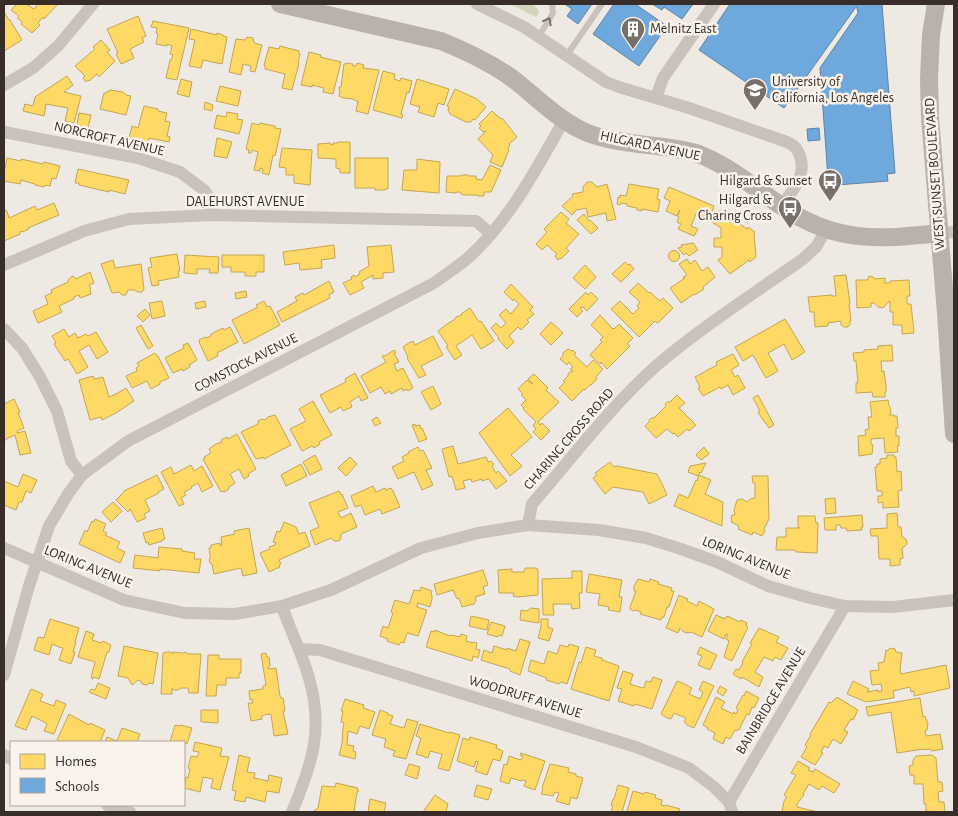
<svg xmlns="http://www.w3.org/2000/svg" width="958" height="816" font-family="'Alegreya Sans',sans-serif">
	<rect width="100%" height="100%" fill="#efe9e3"/>
	<path fill="#d1d5bc" d="M510 4H533L539 11V13L536 17Z"/>
	<g fill="#ffd966" stroke="#c4a554">
		<path d="M17 4H26L34 9 38 4H55L57 5 44 19 43 17 38 23 40 25 32 33 21 24 22 22 17 18 19 16 11 10Z"/>
		<path d="M4 12 9 20H10L22 40 4 51Z"/>
		<path d="M138 16 146 36 142 38 144 42 130 49 134 58 121 64 116 54 118 53 107 29Z"/>
		<path d="M153 21 189 28 177 80 166 78 170 60H171L173 55 170 54 172 46 167 44V46L156 44 158 34 156 33 157 28 151 27Z"/>
		<path d="M191 29 217 35V33L223 35V36L227 37 222 64 203 60 201 68 189 66 195 40 189 39Z"/>
		<path d="M247 37 253 38 254 43 262 45 255 72 250 71 251 66 243 64 241 75 229 72 236 39 245 40Z"/>
		<path d="M101 40 110 50 107 52 115 61 99 77 97 74 89 81 88 80 86 82 83 78 85 76 75 66 95 49 93 47Z"/>
		<path d="M280 46 299 51V54H300L298 63H299L292 90 282 88 285 74 265 69V66L264 65 269 47 279 49Z"/>
		<path d="M309 52 321 55 320 57 341 62 333 94 323 92 324 88 312 85V87L301 85Z"/>
		<path d="M346 63 353 64V66H356L357 63 364 65 363 68 379 70 368 114 356 111 358 101H356L353 99 345 98H343L339 96 340 89H339V87H341L344 64H346Z"/>
		<path d="M383 71 395 74 394 79 400 81 401 78 412 81 409 93 407 92 401 114 403 115 402 118 373 110Z"/>
		<path d="M67 76 73 85 64 92 81 96 74 123 65 121 68 108 46 104 44 116 23 111 25 104 33 106 35 97Z"/>
		<path d="M181 79 192 82 189 97 177 94Z"/>
		<path d="M417 79 449 89 444 105 438 103 434 117 418 112 420 107 410 104Z"/>
		<path d="M220 86 241 91 238 106 216 101Z"/>
		<path d="M455 89 477 99 486 107 475 120 473 119 471 122H466L450 114 448 110 449 107 447 106Z"/>
		<path d="M110 90 123 92 126 95 131 96 126 115 100 109 104 93 105 94 106 92H107L108 91H110Z"/>
		<path d="M205 102 213 105 212 111 204 109Z"/>
		<path d="M144 106 158 109V111L167 113 165 121 170 122 167 136 170 137 169 142 149 138 146 150 127 146 132 126 138 128Z"/>
		<path d="M492 111 501 119 502 118 517 137 509 144 510 145 508 148 509 150 502 167 490 162 493 155 478 139 486 131 483 132 479 128 481 126 479 124Z"/>
		<path d="M227 112 238 114 237 119 243 120 239 134 214 128 217 115 226 117Z"/>
		<path d="M79 113 91 115 88 128 77 125Z"/>
		<path d="M252 123 259 125 260 123 275 126V128L281 129 275 156 273 155 269 175 262 173 263 169 260 168V171L254 170 258 152 252 150 251 153H248L249 150 246 149Z"/>
		<path d="M217 138 232 142 227 158 214 156Z"/>
		<path d="M338 142H350V173H340V169L336 168V159L318 158V144L330 143V144L333 145V143H338Z"/>
		<path d="M282 148 312 150 310 185 294 183V175H286V168L279 167Z"/>
		<path d="M7 158 21 161V159L43 164 44 162 60 166 56 179 52 178 50 186 45 185 44 187 35 185V184L21 180 20 184 4 181V173Z"/>
		<path d="M355 158H388V189H385V190H375V188H355Z"/>
		<path d="M417 159 440 162 439 193 402 190 404 170H417Z"/>
		<path d="M490 165 501 170 491 192H484V196H478V195H464L461 194 460 192H457L456 193 446 192 447 176H461V175H468V176H476V179L482 180Z"/>
		<path d="M78 169 129 180 125 194 109 190V192L79 185V183H75Z"/>
		<path d="M587 182H592L597 187 607 184 616 219 607 221 606 213 588 217 586 208 577 210V209L572 215 562 206 573 196 572 194 583 192V187Z"/>
		<path d="M629 184 659 189 657 199 660 200 658 212 642 209V211L637 210V208L627 206V204L621 203 620 205 617 204 618 197 620 198V195L626 196Z"/>
		<path d="M669 187 714 206 710 218 706 219 696 214 691 226 698 229 694 236 678 229 681 224 677 222 679 217 677 216 680 210 677 216 666 211 670 201 664 198Z"/>
		<path d="M54 203 59 215 28 228 29 229 22 232V231L20 232V234L4 241V208L6 211H7L9 218 35 206 37 210Z"/>
		<path d="M720 210 747 229 748 227 755 232 754 233 756 257 750 262 749 260 730 274 718 260 722 257V247H714V238H721V228L712 222Z"/>
		<path d="M561 212 569 219 566 223 579 234 566 248 569 251 561 259 560 258 558 260 555 256 557 254 547 245 542 250 536 244 547 232 544 229Z"/>
		<path d="M584 214 589 221 590 220 598 228 591 234 577 220Z"/>
		<path d="M693 243 698 250 689 256 686 253 684 255 678 248 682 247 681 245Z"/>
		<path d="M334 245 335 258 321 260 322 268 300 270 299 263 285 265 283 252Z"/>
		<path d="M391 245 394 272 383 273V278L373 279V275L361 282 364 288 350 295 343 283 352 279 351 277 354 275 355 277 360 274 359 272 369 266 367 247Z"/>
		<circle cx="674" cy="256" r="5.5"/>
		<path d="M177 254 180 271H178L179 277 158 281 159 285 152 286 148 268 152 267 150 258Z"/>
		<path d="M185 255 219 257 218 273H209L210 269H197V274L184 273Z"/>
		<path d="M222 255H264V272H256V276H245V272H231V267H222Z"/>
		<path d="M687 259 690 264 695 260 702 271 708 267 715 277 703 287 704 289 695 295 694 294 681 303 670 288 685 278 683 277 687 275 679 264Z"/>
		<path d="M113 260 115 268 141 264 144 289 142 292H138L134 290H128L126 295H122L119 292 112 293 101 264Z"/>
		<path d="M625 262 628 265 630 264 634 269 621 282 612 274Z"/>
		<path d="M585 265 596 277 585 289 573 278Z"/>
		<path d="M90 272 94 283 89 285 91 289 90 290 91 294 80 298 79 295 74 297V299L59 306 62 312 60 313 38 323 33 311 48 304 45 296 52 293 51 290 68 282V280L71 277 73 276 76 279Z"/>
		<path d="M846 275 850 303 849 304 851 321H850V324L848 327H844L841 325V321L828 323V326L815 327 814 312H810L808 297 832 295V296H836L834 276Z"/>
		<path d="M869 276 873 277 875 279 885 278V283H890V281L909 280 910 296H907V304H911L914 333 902 334V325H893V312H890V302H888L885 306 883 308 878 307 874 303H871V307L857 308 856 280H867Z"/>
		<path d="M329 281 334 292 329 295 330 298 282 322 277 312 297 301 295 297 303 293 304 295Z"/>
		<path d="M638 283 649 293 650 292 660 301 663 298 673 308 659 322 657 323 655 321 639 337 611 309 620 301 633 314 639 308 637 306 640 302 629 292Z"/>
		<path d="M511 284 533 307 530 310 534 314 527 320 529 322 521 330 518 327 509 336 514 342 507 349 498 339 499 338 491 328 496 323 501 328 506 323 499 315 506 309 511 314 519 304 514 299 513 301 504 292Z"/>
		<path d="M246 291 247 297 236 299 235 293Z"/>
		<path d="M586 292 588 295 591 292 598 299 587 311 583 307 580 308 583 311 577 317 569 309Z"/>
		<path d="M162 301 165 316 152 319 149 303Z"/>
		<path d="M205 301 206 307 196 309 195 303Z"/>
		<path d="M264 301 267 307 270 306 280 325 244 344 232 320 258 307 256 305Z"/>
		<path d="M470 308 479 322 481 321 494 341 481 349 472 335 456 346 462 355 455 360 446 347 448 346 438 331 447 324 454 320 456 317 462 315 461 314Z"/>
		<path d="M145 309 150 315 143 322 137 316Z"/>
		<path d="M600 315 613 329V328L614 329 619 324 633 338 627 344 630 346 607 369 601 362 600 364 590 355 602 342 600 340 603 337 591 325Z"/>
		<path d="M785 319 805 352 792 360 784 344 768 353 778 371 766 378 753 355 743 361 735 347Z"/>
		<path d="M551 322 563 333 551 345 540 334Z"/>
		<path d="M141 325 153 346 148 349 136 328Z"/>
		<path d="M230 327 238 342 217 353 218 356 208 361 199 342H200L199 340 205 337 206 338 211 336V334L223 328 224 330Z"/>
		<path d="M64 329 69 337 75 333 78 338 86 334 88 336 96 332 108 352 97 359 89 345 79 351 88 367 77 374 68 359 65 361 54 344 56 343 52 336Z"/>
		<path d="M433 336 443 355 421 366 426 375 419 378 407 358 408 357 403 347 410 342V343L413 341 415 345Z"/>
		<path d="M188 343 197 360 189 365 190 367 183 371 182 369 173 373 165 358 184 348 183 345Z"/>
		<path d="M892 345 893 361H881L882 372 884 371 886 386V392H885V397H873L872 392 856 393V383H858L856 361H854L853 353 864 352V350L878 349V346Z"/>
		<path d="M568 349 571 351 572 350 576 353 574 355 587 367 593 360 603 369 596 377 597 379 591 385H590L585 390 584 389 572 401 559 388 565 382 563 381 568 376V374L570 372 573 371 570 369 573 367 570 364H571L569 362 567 365 560 359 563 356V353Z"/>
		<path d="M394 350 396 352 394 353 399 362 394 364 397 371 403 368 413 388 408 391 407 389 403 391 402 388 391 394 390 391 385 394 381 387 370 393 361 376 386 362 382 356 384 355 385 356Z"/>
		<path d="M155 353 157 356H158L169 378 160 382V384L151 389 147 381 132 388 126 376 137 371 136 368 139 366 137 363Z"/>
		<path d="M733 354 739 365 731 370 735 377 738 375 745 388 733 395 728 385 721 389 720 387 703 396 698 388 700 387 695 377 717 365 716 362Z"/>
		<path d="M355 373 368 398 361 401 359 396 350 402 352 407 343 411 341 407 330 413 320 395 346 382 345 379Z"/>
		<path d="M534 374 548 388 546 390 559 402 538 422 540 425 542 423 550 431 541 440 533 432 536 429 533 425 536 422 523 409 524 408 521 405 526 400 521 395 523 394 518 389 527 380 532 384H533L528 379Z"/>
		<path d="M93 376 94 379 103 377 109 397 116 394 126 388 134 401 116 413 102 420 101 417 90 420 79 380Z"/>
		<path d="M433 386 441 404 431 410 421 392Z"/>
		<path d="M677 395 685 403 679 408 696 425 689 431 687 429 678 437 674 433 673 434 667 429 656 438 645 426 649 422V420L651 418H654L666 406 665 404 667 402H670Z"/>
		<path d="M758 395 774 425 769 428 766 423H765L758 412 760 411 753 398Z"/>
		<path d="M14 399 20 412 18 413 24 428 17 431V433L25 431 31 453 20 455 15 435 6 439 4 442V404Z"/>
		<path d="M888 400 889 406 890 407 891 413 889 415H894V416H897L898 428H896V436H899V446H897L898 452 885 453 884 438 871 439V444L873 445 872 454 859 456 858 436 866 435 865 430 869 429 868 417H872L870 402Z"/>
		<path d="M313 401 332 435 319 442 320 444 314 448 312 446 302 451 290 429 306 421 299 409Z"/>
		<path d="M508 408 532 437 511 455 522 466 510 476 479 433Z"/>
		<path d="M275 415 291 445 264 459 263 457 259 459 258 458 256 459 241 432 258 424V421L262 419 265 420 268 417Z"/>
		<path d="M377 417 381 423 375 426 372 420Z"/>
		<path d="M415 424V426L420 425 421 429 422 428 427 439 419 442 412 425Z"/>
		<path d="M237 434 256 469 248 474 249 476 244 479 239 469 230 474 235 483 228 488 229 489 224 492 223 491 221 492 203 459 205 458 204 457 211 453 209 449 216 444 222 442 221 440 227 437 228 439Z"/>
		<path d="M453 446 458 464 486 457 488 462 491 461 493 463V466L492 467 496 473 498 471 507 481 496 489 488 478V479L482 481V479L472 482 471 479 463 481 465 488 456 490 452 476 449 477 442 449Z"/>
		<path d="M418 447 420 451 423 450 432 468 426 470 433 485 422 490 414 472 398 479 392 467 404 461 402 457 409 453 408 452Z"/>
		<path d="M704 447 709 454 701 460 696 455Z"/>
		<path d="M315 455 322 469 310 475 303 462Z"/>
		<path d="M887 455H894V457H896L897 472 901 471 902 490 898 491 899 507 883 508V502L878 503V496H882V491H877L875 467H877V464H880V459L887 458Z"/>
		<path d="M350 457 357 464 346 476 338 468Z"/>
		<path d="M610 462 614 467 617 466 657 474 662 484 667 495 649 504 643 492 613 487 605 494 593 478 597 475 595 473Z"/>
		<path d="M706 463 701 473 700 472 698 476 688 472 690 466Z"/>
		<path d="M301 464 307 476 286 486 281 475Z"/>
		<path d="M191 465 194 471 202 466 213 486 202 492 198 483 191 487 192 488 184 492 186 495 181 498 184 504 179 506 161 472 171 467 174 474Z"/>
		<path d="M23 474 37 480 31 493 26 491 22 502H19L16 510 4 505V481L18 487Z"/>
		<path d="M157 475 164 489 158 492 159 493 145 500 150 511 144 514 146 518 137 522 130 509 128 512 116 500 123 493 124 491Z"/>
		<path d="M699 475 711 480 705 494 723 502 722 526 674 506 679 494 688 498 696 480 697 481Z"/>
		<path d="M752 476H768L769 519 764 529 765 531 762 536 753 532 752 535 738 529 739 526 731 522 732 521 731 518 732 515H735L734 510 737 500 742 499 747 502 750 499 755 498V483H753Z"/>
		<path d="M373 486 376 492 385 488 386 490 391 488 393 491 400 507 382 514 380 509 365 515 361 505 355 507 351 496Z"/>
		<path d="M339 491 341 495 342 494 348 508 338 512 341 518 351 513 357 527 341 534V538L339 541H334L331 538 315 545 310 531 319 527 309 503Z"/>
		<path d="M835 498 836 513 826 514 825 499Z"/>
		<path d="M113 502 122 511 111 522 102 512Z"/>
		<path d="M897 513 898 527H901L902 537 906 539 907 544 904 547 902 548 903 558 900 559V565L890 566V559H879L878 536H871L870 529 887 528V514Z"/>
		<path d="M862 515 863 527H861L862 530 847 531 846 528H841L840 525H836V530H825L824 518Z"/>
		<path d="M798 516H815L816 523H818L817 553 796 552 795 550H776L777 537H786V528H800L798 527Z"/>
		<path d="M95 519 106 524 103 531 107 533 105 535 120 542 117 548 125 552 120 563 79 544 85 530 87 532 92 521 94 522Z"/>
		<path d="M284 522 296 527 299 534 305 532 310 546 279 560 281 564 279 565 280 567 269 572 260 553 270 549 269 547 275 545 276 543 273 542 277 531 280 532Z"/>
		<path d="M162 528 165 539 162 540V541L149 545 148 542 146 543 143 533Z"/>
		<path d="M249 528 257 573 243 576 241 568 214 574 212 564 210 563 209 559H210V555L209 548H211V545L220 543V546L222 545 221 537 235 534 234 531Z"/>
		<path d="M159 547 182 549V551L195 553 194 559H201L199 573 160 569V571L133 568 135 555 158 558Z"/>
		<path d="M525 568H536V569H538V595L517 597 513 596 514 593H499L498 570 512 569V572H524Z"/>
		<path d="M483 570 488 585 483 587 485 594 475 597 476 600 474 604 462 607 459 598 457 599 453 590 437 595 434 584Z"/>
		<path d="M572 571H582V593H579L580 608 572 609 571 604H553L554 615H543L542 579 572 578Z"/>
		<path d="M589 574 622 580 619 597H622L620 612 608 610 609 607 598 605 600 594 586 592Z"/>
		<path d="M638 579 649 582 650 579 659 582 658 584 672 588 671 591H674L669 607H667L664 617H662L661 620 640 614 641 612 636 610 633 611 630 609V607L636 591H634V586Z"/>
		<path d="M421 587 432 591 431 594 432 595V599L430 607 418 603 417 607 427 610 418 636 407 633 404 643 401 642 399 645 387 641 388 639 380 636 383 626 388 628 393 613 391 612 395 600 409 604 414 590 420 591Z"/>
		<path d="M679 595 688 599 687 601 697 606 699 601 714 609 702 637 691 632 688 633 684 632 680 628 678 633 666 628Z"/>
		<path d="M531 608 539 609V623L520 620 521 610 527 611Z"/>
		<path d="M716 615 725 619 727 616 740 622 741 620 747 623 746 626 748 627 732 661 724 657 729 641 726 639 728 635 726 634 724 639 708 631Z"/>
		<path d="M471 616 489 620 487 630 469 626Z"/>
		<path d="M50 619 79 628 75 642H76L73 652H75L71 664 59 660 63 648 59 647 52 644 49 655 34 650 38 637 44 638Z"/>
		<path d="M541 619H548V627L553 629 549 641 538 638 541 626Z"/>
		<path d="M491 622 505 626 502 636 499 635 498 637 487 634Z"/>
		<path d="M759 628 779 637 776 642 788 648 781 660 775 657 773 661 764 657 755 672 763 677 759 687 742 677 741 679 733 674 736 669 739 670 743 663 742 662 752 644 750 643Z"/>
		<path d="M435 630 450 636 451 635 460 637 461 634 467 636 466 641 473 643V642L477 643 476 649 480 650 478 658 473 656 472 661 426 647 431 631 435 632Z"/>
		<path d="M86 631 94 634 92 640 101 643 103 641 111 645 109 652H107L99 679 94 677 93 679 91 678 95 662 78 657Z"/>
		<path d="M520 639 530 642 520 675 510 671V669L481 660 484 650 492 653 494 646 507 650V648L516 651Z"/>
		<path d="M569 644 579 647 567 684 561 682 559 684 546 680 547 678 544 677 528 671 531 660 544 664 548 651 557 654 560 645 568 647Z"/>
		<path d="M124 646 158 653 153 684 149 683 147 685 142 684 141 681 138 680 132 685 128 678 118 676Z"/>
		<path d="M586 647 596 650 594 656 602 658V660L619 666 609 701 571 689 579 662 581 663Z"/>
		<path d="M700 647 717 655 710 670 698 665 702 656 697 654Z"/>
		<path d="M890 648 895 649 896 652 902 653 900 670 901 674 946 665 950 688 914 696V691L911 692 910 687 893 691 894 698 866 702 847 694 853 681 869 689 867 692 878 690V692L882 691 881 684 872 685 870 671 879 670 878 663 884 662 886 650 887 651Z"/>
		<path d="M167 652H171L173 654V652L182 653V654L184 652 189 654H201L198 693H189L188 688H181L178 690H174L172 688V694H161L163 653Z"/>
		<path d="M266 653 267 657H269L270 666 268 667V669L276 668 280 696 281 698H283L285 711H283L288 734 274 736 271 714 264 715 261 717 262 719 251 721 248 703H253L252 699 250 700 249 691 263 689V686L266 685 261 654Z"/>
		<path d="M208 655H219V659H241V673H239V678H226V685H217L216 696H206Z"/>
		<path d="M623 671 633 674 630 684 639 687 644 688 646 681 651 682 653 677 662 680 652 709 635 704 634 706 618 701 622 689 617 688Z"/>
		<path d="M677 681 680 682 692 688 689 694 700 699 703 692 699 690 703 681 714 686 694 728 687 725 686 723 684 722 686 718 674 713 671 719 667 718 661 714Z"/>
		<path d="M98 683 110 688 106 699 89 692 91 689 95 690Z"/>
		<path d="M720 686 727 690 723 696 717 692Z"/>
		<path d="M31 689 43 694 40 701 54 706 56 700 66 704 54 734 44 731 47 724 46 723 32 716 26 730 15 726Z"/>
		<path d="M746 691 759 698 754 708 752 707 749 715 747 714 740 727H741L739 730 738 729 737 731 735 730 730 739 726 737 723 744 713 739 715 733 707 729 708 728 703 725 716 697 725 702 721 708 733 714 734 712 736 714 738 710 736 708 743 695 744 696Z"/>
		<path d="M837 697 858 710 853 720 851 719 844 730 848 732 841 744 833 739 828 748 824 746 821 752 823 753 815 765 801 757 807 747 805 745 811 735 810 734 829 702 831 703Z"/>
		<path d="M920 698 923 717 925 716 928 724 927 730 925 731 926 736 940 734 943 749 932 751 929 749 924 750V749L897 753 891 712 868 716 866 707Z"/>
		<path d="M345 699 364 705 363 708 375 712 369 729 360 726 357 734 348 731 347 745 354 746 353 751 356 752 355 759 339 755 342 744 343 728 344 723 341 722 343 711H341Z"/>
		<path d="M201 710H218V723L201 722Z"/>
		<path d="M380 710 388 713 387 714 393 716 390 724 404 728 407 719 418 722 406 759 393 756 395 751 384 747 386 739 372 735Z"/>
		<path d="M69 714 89 725 90 723 105 730 100 742H61L57 740Z"/>
		<path d="M420 724 449 733 450 732 460 735 449 771 438 768 442 754 430 751 428 758 416 754 421 738 416 736Z"/>
		<path d="M175 725 179 726 180 725 192 728 187 744 177 741V742H170Z"/>
		<path d="M122 728 140 734 137 742H105L107 737 117 741Z"/>
		<path d="M470 737 497 745 496 748 503 751 500 761 493 759 487 775 475 771 478 762 476 761 474 767 457 761 463 738 469 740Z"/>
		<path d="M195 742 222 748 220 756 229 757 220 790 211 788 213 779 203 777 200 792 184 788 186 777 188 778 190 769 188 768 191 756 197 757 199 752 193 751Z"/>
		<path d="M521 753 545 761 535 790 524 786 526 781 522 780 521 781 511 778 509 784 500 781 504 764 507 765 509 756 521 760 523 756 520 755Z"/>
		<path d="M239 755 250 758 247 772 255 773 254 778 268 781 269 775 282 778 279 793 267 791 265 802 246 797 245 802 234 800 236 791 232 790Z"/>
		<path d="M932 755 936 758 938 782H942L943 791 938 792 939 802H944L945 812H929V811H926V804H924L923 784H914V775H910L909 766 913 765V760L916 756Z"/>
		<path d="M798 761 810 768 808 770 813 772 815 769 840 784 834 793 822 786 819 790 809 784 803 794 804 795 797 804V807L818 812H782L784 801 787 797 784 795 796 775 791 773Z"/>
		<path d="M409 764 420 767 417 779 405 775Z"/>
		<path d="M550 764 569 768 568 772 576 774V776L583 778 577 799 571 797 569 805 556 801 559 793 555 792 553 796 541 794 543 789 542 788Z"/>
		<path d="M336 783 358 788 357 790 359 791 358 792H357L354 812H314L315 810 318 808 322 786 335 787Z"/>
		<path d="M477 785 492 789 488 800 474 796Z"/>
		<path d="M618 785 629 788 622 812H611L613 805H611L613 799H614Z"/>
		<path d="M633 791 644 794 645 792 656 795 655 798 662 800 661 805 665 806 666 805 680 809 679 812H640L636 811V812H631L627 811Z"/>
		<path d="M435 795 448 804 446 812H423Z"/>
		<path d="M370 799 386 803 384 812H368Z"/>
	</g>
	<g fill="#6fa8dc" stroke="#5f83a6">
		<path d="M567 4H592L578 24 567 16 572 9 566 5Z"/>
		<path d="M614 4H635L667 26 639 66 593 34Z"/>
		<path d="M652 4H693L682 19 664 7 662 10Z"/>
		<path d="M730 4H882L895 173 887 174 888 181 837 185 836 178H828L820 68 858 13 857 8 856 7 784 108 699 50Z"/>
		<path d="M819 128 820 140 808 141 807 129Z"/>
	</g>
	<g fill="none" stroke-linecap="round" stroke-linejoin="round">
		<g stroke="#c8c1bc" stroke-width="6">
			<path d="M539 36 553 13 552 4"/>
			<path d="M567 55 602 4"/>
		</g>
		<g stroke="#c8c1bc" stroke-width="12">
			<path d="M477 4 524 27 606 82 619 87 689 108 787 142C796 146 799 151 801 160 805 178 791 193 781 206"/>
			<path d="M4 85 33 68 58 46 93 4"/>
			<path d="M656 98 663 78 714 4"/>
			<path d="M4 132 138 158 180 172 204 190 210 199 212 215"/>
			<path d="M939 233 954 232"/>
			<path d="M4 265 84 231 129 219 212 215 476 221 491 234"/>
			<path d="M4 329 22 348 40 377 57 411 71 461 82 475"/>
			<path d="M528 525 599 530 646 538 681 549 717 562 768 586 810 598 845 606 893 607 954 600"/>
			<path d="M4 548 124 600 185 613 235 614 282 606 331 590 421 548 478 533 528 525 532 504C572 458 610 407 656 366 702 327 753 294 803 259L816 247 826 230"/>
			<path d="M282 606C290 630 302 653 309 678 324 730 312 764 292 812"/>
			<path d="M299 649 320 650 636 747 689 768 714 787 729 802"/>
			<path d="M4 675 29 586 49 526 68 494 82 475 128 441 434 283C445 275 457 267 468 258 510 220 536 169 564 120"/>
			<path d="M4 755 11 759"/>
			<path d="M107 805 130 812"/>
			<path d="M732 812 729 802 845 606"/>
		</g>
		<g stroke="#b9b1ac" stroke-width="18">
			<path d="M280 4 441 41C468 52 494 64 517 82 538 99 557 118 581 130 606 143 649 144 678 149 684 150 690 151 696 153 728 165 752 186 780 205 834 243 877 240 939 233"/>
			<path d="M936 4 931 35 929 79 930 118 946 313 954 434"/>
		</g>
	</g>
	<defs><path id="oneway-chevron" d="M-2-3.5L2.5 0L-2 3.5" fill="none" stroke-width="1.6" stroke-linecap="round" stroke-linejoin="round" transform="scale(1.25)"/></defs>
	<use stroke="#79706b" href="#oneway-chevron" transform="translate(548 21) rotate(-61)"/>
	<defs>
		<g id="building-pin" transform="scale(1.25)"><path d="M0 17L-7.5 6A9.5 9.5 0 1 1 7.5 6Z" fill="#796f6a" stroke="#fbf2eb"/><path d="M-4-6H4V6H1V3H-1V6H-4ZM-2.5-4.3h1.7v1.8h-1.7ZM.8-4.3h1.7v1.8H.8ZM-2.5-1h1.7V.8h-1.7ZM.8-1h1.7V.8H.8Z" fill="#fff"/></g>
		<g id="university-pin" transform="scale(1.25)"><path d="M0 17L-7.5 6A9.5 9.5 0 1 1 7.5 6Z" fill="#796f6a" stroke="#fbf2eb"/><path d="M0-5L7-2L0 1L-7-2ZM-4 1L0 2.5L4 1V4Q0 6-4 4Z" fill="#fff"/></g>
		<g id="bus-pin" transform="scale(1.25)"><path d="M0 17L-7.5 6A9.5 9.5 0 1 1 7.5 6Z" fill="#796f6a" stroke="#fbf2eb"/><path d="M-5-6H5V4H4V6H2V4H-2V6H-4V4H-5ZM-3.5-4V0h7V-4ZM-3.5 1.2v1.5H-2V1.2ZM2 1.2v1.5H3.5V1.2Z" fill="#fff"/></g>
	</defs>
	<g fill-rule="evenodd">
		<use href="#building-pin" x="633" y="29"/>
		<use href="#university-pin" x="755" y="90"/>
		<use href="#bus-pin" x="830" y="181"/>
		<use href="#bus-pin" x="790" y="208"/>
	</g>
	<g text-anchor="middle" dominant-baseline="central" stroke-width="5" stroke-linejoin="round" paint-order="stroke">
		<g font-size="14" fill="#392d29" stroke="#fbf2eb" text-anchor="start">
			<text x="650" y="29">Melnitz East</text>
			<text x="772" y="82">University of<tspan x="772" dy="16">California, Los Angeles</tspan></text>
			<text x="812" y="181" text-anchor="end">Hilgard &amp; Sunset</text>
			<text x="772" y="200" text-anchor="end">Hilgard &amp;<tspan x="772" dy="16">Charing Cross</tspan></text>
		</g>
		<g font-size="14" fill="#392d29" stroke="#fbf2eb">
			<text transform="translate(109 139) rotate(13)">NORCROFT AVENUE</text>
			<text transform="translate(650 146) rotate(12)">HILGARD AVENUE</text>
			<text transform="translate(935 174) rotate(-94)">WEST SUNSET BOULEVARD</text>
			<text x="245" y="202">DALEHURST AVENUE</text>
			<text transform="translate(246 363) rotate(-27)">COMSTOCK AVENUE</text>
			<text transform="translate(569 439) rotate(-49)">CHARING CROSS ROAD</text>
			<text transform="translate(746 558) rotate(22)">LORING AVENUE</text>
			<text transform="translate(88 567) rotate(22)">LORING AVENUE</text>
			<text transform="translate(525 697) rotate(17)">WOODRUFF AVENUE</text>
			<text transform="translate(771 701) rotate(-59)">BAINBRIDGE AVENUE</text>
		</g>
	</g>
	<rect width="958" height="816" fill="none" stroke="#392d29" stroke-width="10"/>
	<rect x="10" y="741" width="175" height="65" fill="#fbf2eb" stroke="#ada39d"/>
	<rect x="20" y="754" width="25" height="15" fill="#ffd966" stroke="#ada39d"/>
	<text x="55" y="766" font-size="15" fill="#392d29">Homes</text>
	<rect x="20" y="778" width="25" height="15" fill="#6fa8dc" stroke="#ada39d"/>
	<text x="55" y="791" font-size="15" fill="#392d29">Schools</text>
</svg>
